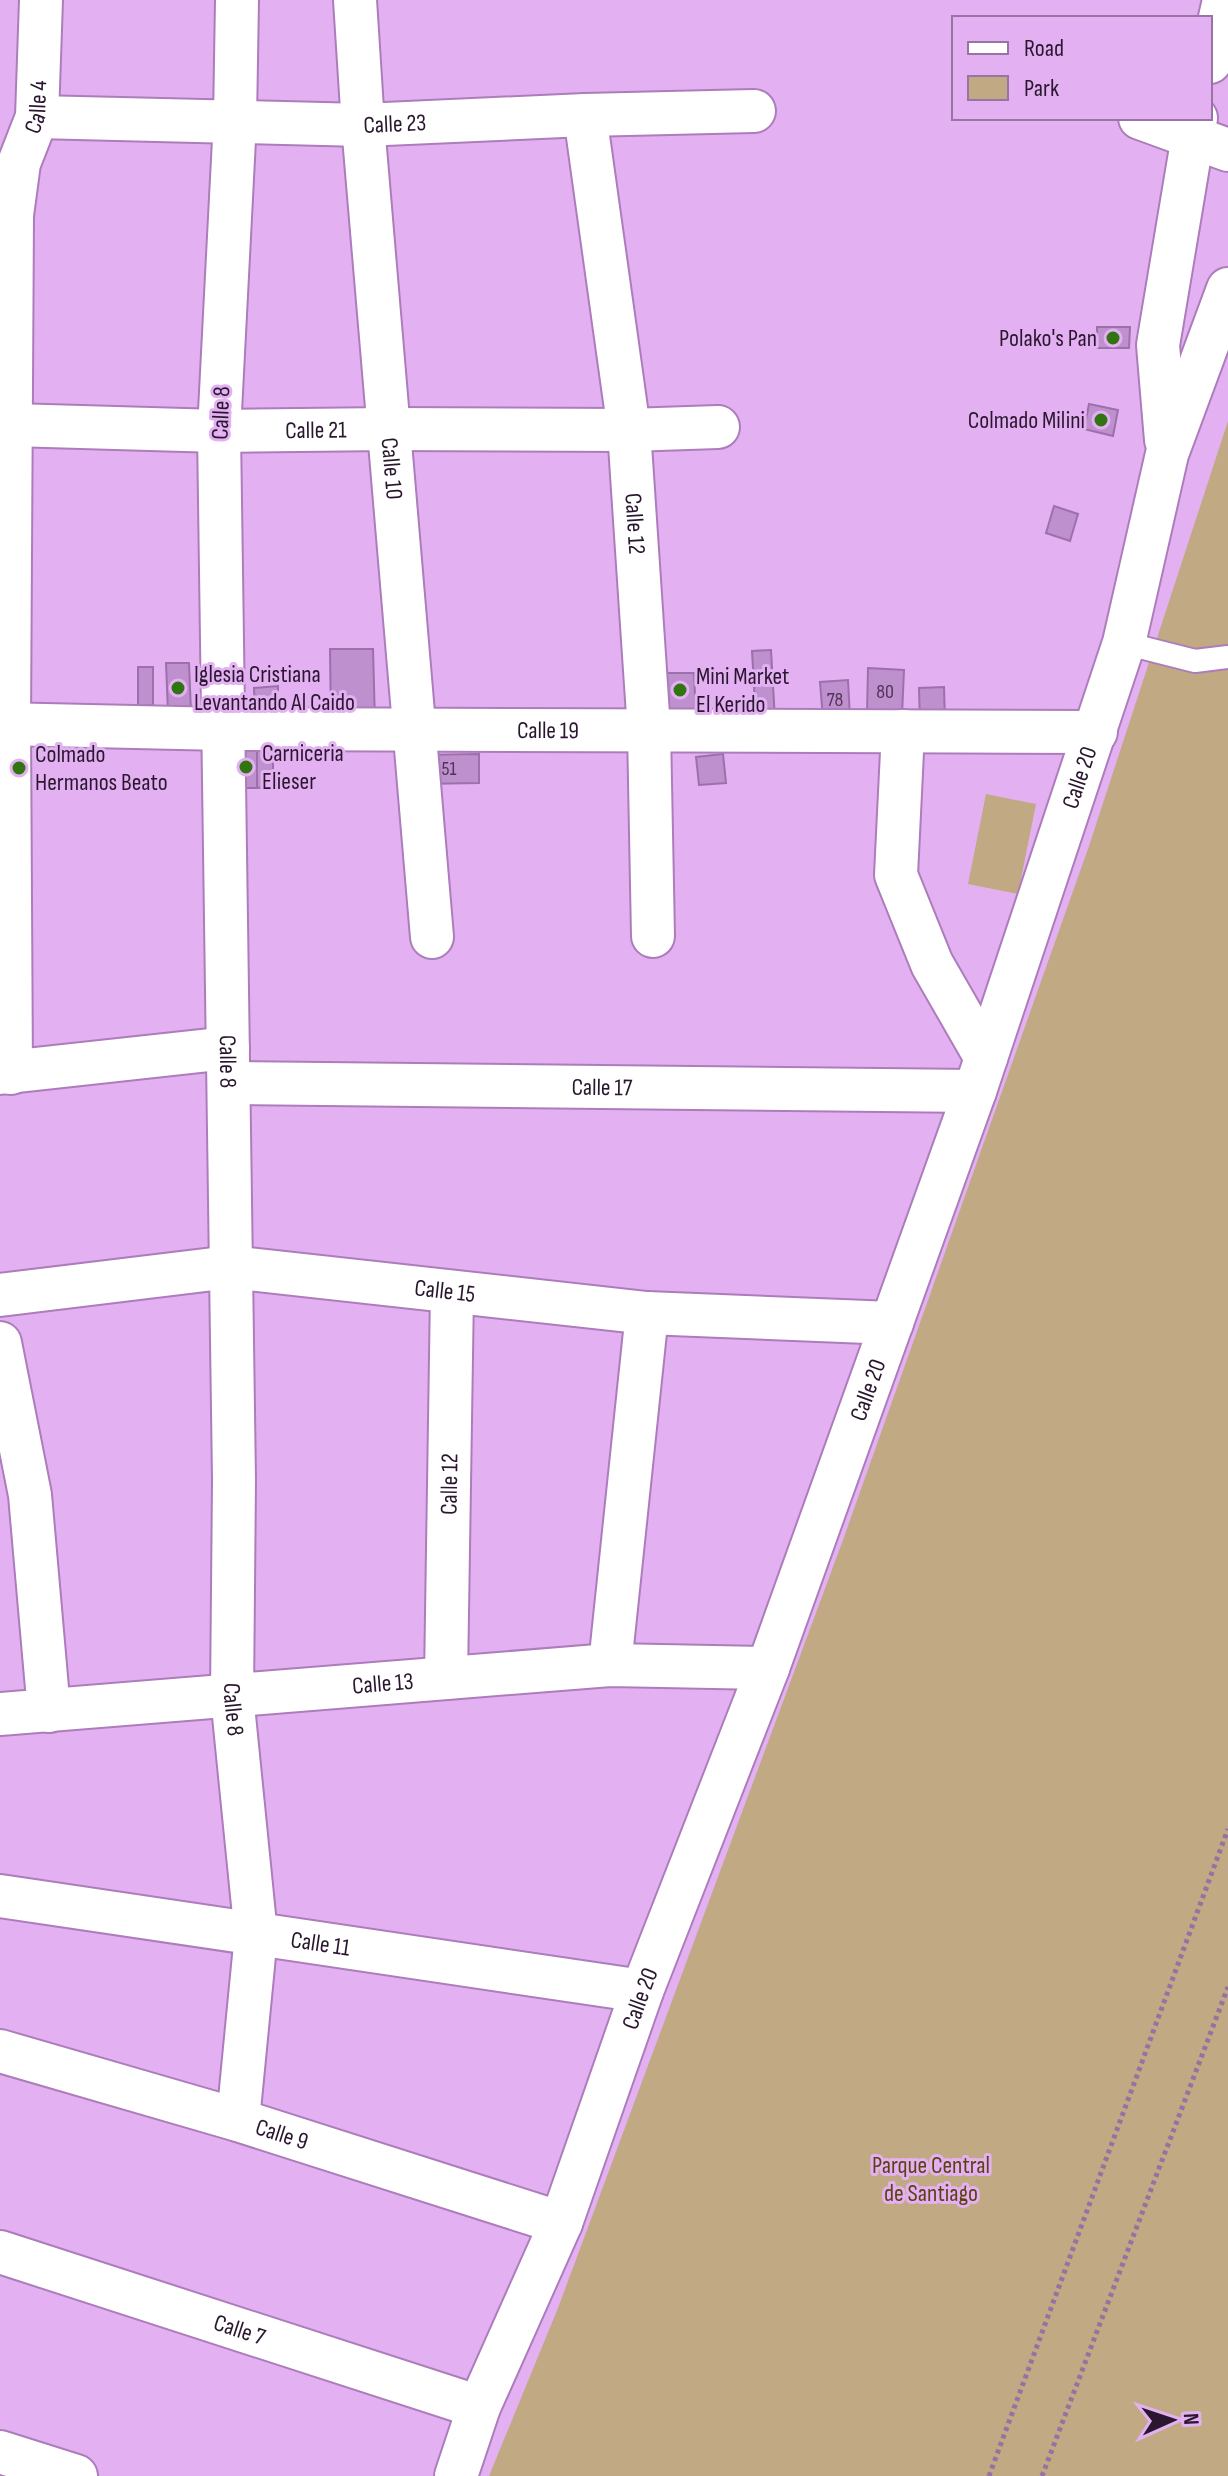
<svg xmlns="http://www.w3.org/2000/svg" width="1228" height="2476" font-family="'Sofia Sans Condensed',sans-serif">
	<rect width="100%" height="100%" fill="#e3b1f2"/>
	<g fill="#c1a984">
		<path d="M1228 421V2476H489L558 2308 843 1540 1089 846Z"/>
		<path d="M986 794 1036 804 1018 894 968 884Z"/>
	</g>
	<g fill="#bf90ce" stroke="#9d6fab" stroke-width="2">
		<path d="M1097 327H1130L1129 348H1097Z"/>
		<path d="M1089 404 1118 410 1113 436 1084 429Z"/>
		<path d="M1054 506 1078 514 1070 541 1046 533Z"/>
		<path d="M330 649H373L375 722 331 723Z"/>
		<path d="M771 650 775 720 756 721 752 651Z"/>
		<path d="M166 663H189L191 712 168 713Z"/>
		<path d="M138 667H153V705L138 706Z"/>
		<path d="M868 668 904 670 902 715 867 714Z"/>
		<path d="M664 673H694L696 717H675L665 706Z"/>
		<path d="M848 680 850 718 823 719 820 682Z"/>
		<path d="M278 686V717H255L254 688Z"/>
		<path d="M944 687 945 722 920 723 919 688Z"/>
		<path d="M235 747H257V788H236Z"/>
		<path d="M257 747H273V787L257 788Z"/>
		<path d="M479 754V783L420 784 419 755Z"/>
		<path d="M723 754 726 783 699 785 696 757Z"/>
	</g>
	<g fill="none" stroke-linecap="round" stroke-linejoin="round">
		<g stroke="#ac7dba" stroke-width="26">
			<path id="lane" d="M1124 643 1195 661 1228 657"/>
		</g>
		<g stroke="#ac7dba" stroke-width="46">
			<g id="street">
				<path id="s1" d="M237 0 235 120 219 431 234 1480 232 1696 256 1935 238 2120"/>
				<path id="s2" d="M355 0 363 125 432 937"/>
				<path d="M1210 62 1224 0"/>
				<path id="s3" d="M585 115 629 430 649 730 653 936"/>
				<path id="s4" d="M37 117 363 125 585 115 754 111"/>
				<path d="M1140 118 1228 150"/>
				<path id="s5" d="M12 425 219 431 388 429 629 430 718 427"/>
				<path d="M1166 440 1158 345 1196 118"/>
				<path id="s6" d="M0 724 224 729 1096 732"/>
				<path d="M903 731 896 875 932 964 986 1058"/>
				<path d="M0 1073 228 1048"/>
				<path id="s7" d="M11 1073 9 725 12 215 19 163 37 117 41 0"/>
				<path id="s8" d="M230 1083 975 1091"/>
				<path id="s9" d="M0 1295 230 1267 647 1313 892 1323"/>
				<path d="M0 1343 30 1495 49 1711"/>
				<path d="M610 1665 647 1313"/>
				<path id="s10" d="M446 1678 452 1292"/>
				<path id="s11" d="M0 1714 610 1665 768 1668"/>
				<path id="s12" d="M0 1896 642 1991"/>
				<path id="s13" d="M0 2051 238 2120 561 2223"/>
				<path id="s14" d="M0 2252 479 2407"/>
				<path d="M0 2452 76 2476"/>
				<path id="s15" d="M456 2476 479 2407 561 2223 642 1991 768 1668 975 1091 1124 643 1167 454 1228 289"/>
			</g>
		</g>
		<g stroke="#9671a1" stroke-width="5" stroke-dasharray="4 4" stroke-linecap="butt">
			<path d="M989 2476 1228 1829"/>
			<path d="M1042 2476 1228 1987"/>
		</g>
		<use href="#lane" stroke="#fff" stroke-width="22"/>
		<use href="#street" stroke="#fff" stroke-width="42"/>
	</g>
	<g fill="#317412" stroke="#e3b1f2" stroke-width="3">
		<circle cx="1113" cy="338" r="8"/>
		<circle cx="1101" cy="420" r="8"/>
		<circle cx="178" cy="688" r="8"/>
		<circle cx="680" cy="690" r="8"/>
		<circle cx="246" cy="767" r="8"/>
		<circle cx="19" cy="768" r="8"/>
	</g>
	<g text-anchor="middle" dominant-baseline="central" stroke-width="6" stroke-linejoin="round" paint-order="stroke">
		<g font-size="20" fill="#4f3557">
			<text x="885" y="692">80</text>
			<text x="835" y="700">78</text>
			<text x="449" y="769">51</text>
		</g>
		<g font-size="24" fill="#2a172f" stroke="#e3b1f2">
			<text stroke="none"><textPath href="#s7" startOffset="970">Calle 4</textPath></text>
			<text stroke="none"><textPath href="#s4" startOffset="358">Calle 23</textPath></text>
			<text transform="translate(221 413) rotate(-88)">Calle 8</text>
			<text stroke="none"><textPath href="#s5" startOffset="304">Calle 21</textPath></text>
			<text stroke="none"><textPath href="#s2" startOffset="470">Calle 10</textPath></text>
			<text stroke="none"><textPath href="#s3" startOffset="412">Calle 12</textPath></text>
			<text stroke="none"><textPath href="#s6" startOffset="548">Calle 19</textPath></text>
			<text stroke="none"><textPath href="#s15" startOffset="1810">Calle 20</textPath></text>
			<text stroke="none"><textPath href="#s1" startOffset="1062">Calle 8</textPath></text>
			<text stroke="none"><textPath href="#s8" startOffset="372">Calle 17</textPath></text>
			<text stroke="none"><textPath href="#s9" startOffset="448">Calle 15</textPath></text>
			<text stroke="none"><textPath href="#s15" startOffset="1162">Calle 20</textPath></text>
			<text stroke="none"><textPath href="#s10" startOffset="194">Calle 12</textPath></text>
			<text stroke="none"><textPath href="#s11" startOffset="384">Calle 13</textPath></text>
			<text stroke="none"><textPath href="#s1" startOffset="1710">Calle 8</textPath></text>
			<text stroke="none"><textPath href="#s12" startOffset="324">Calle 11</textPath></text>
			<text stroke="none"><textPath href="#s15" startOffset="512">Calle 20</textPath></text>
			<text stroke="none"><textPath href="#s13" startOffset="294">Calle 9</textPath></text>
			<text stroke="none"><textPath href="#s14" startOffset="252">Calle 7</textPath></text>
		</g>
		<g font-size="24" fill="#2a172f" stroke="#e3b1f2" text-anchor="start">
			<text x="1097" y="338" text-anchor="end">Polako's Pan</text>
			<text x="1085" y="420" text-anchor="end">Colmado Milini</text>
			<text x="194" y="674">Iglesia Cristiana<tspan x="194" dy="28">Levantando Al Caido</tspan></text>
			<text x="696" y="676">Mini Market<tspan x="696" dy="28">El Kerido</tspan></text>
			<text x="262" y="753">Carniceria<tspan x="262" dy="28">Elieser</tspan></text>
			<text x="35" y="754">Colmado<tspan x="35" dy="28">Hermanos Beato</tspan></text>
		</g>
		<g font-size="24" fill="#5d4210" stroke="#e3b1f2">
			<text x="931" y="2165">Parque Central<tspan x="931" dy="28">de Santiago</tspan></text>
		</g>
	</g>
	<rect x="952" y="16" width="260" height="104" fill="#e3b1f2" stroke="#9973a4" stroke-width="2"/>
	<rect x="968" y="42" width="40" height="12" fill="#ffffff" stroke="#9973a4" stroke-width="2"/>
	<text x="1024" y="56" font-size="24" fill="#2a172f">Road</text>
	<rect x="968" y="76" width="40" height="24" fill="#c1a984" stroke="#9973a4" stroke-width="2"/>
	<text x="1024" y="96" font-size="24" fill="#2a172f">Park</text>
	<g transform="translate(1172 2420) rotate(87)" stroke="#e3b1f2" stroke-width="6" paint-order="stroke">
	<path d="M0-6L14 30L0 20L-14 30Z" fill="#2a172f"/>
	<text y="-12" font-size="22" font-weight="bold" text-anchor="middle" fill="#2a172f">N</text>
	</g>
</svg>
